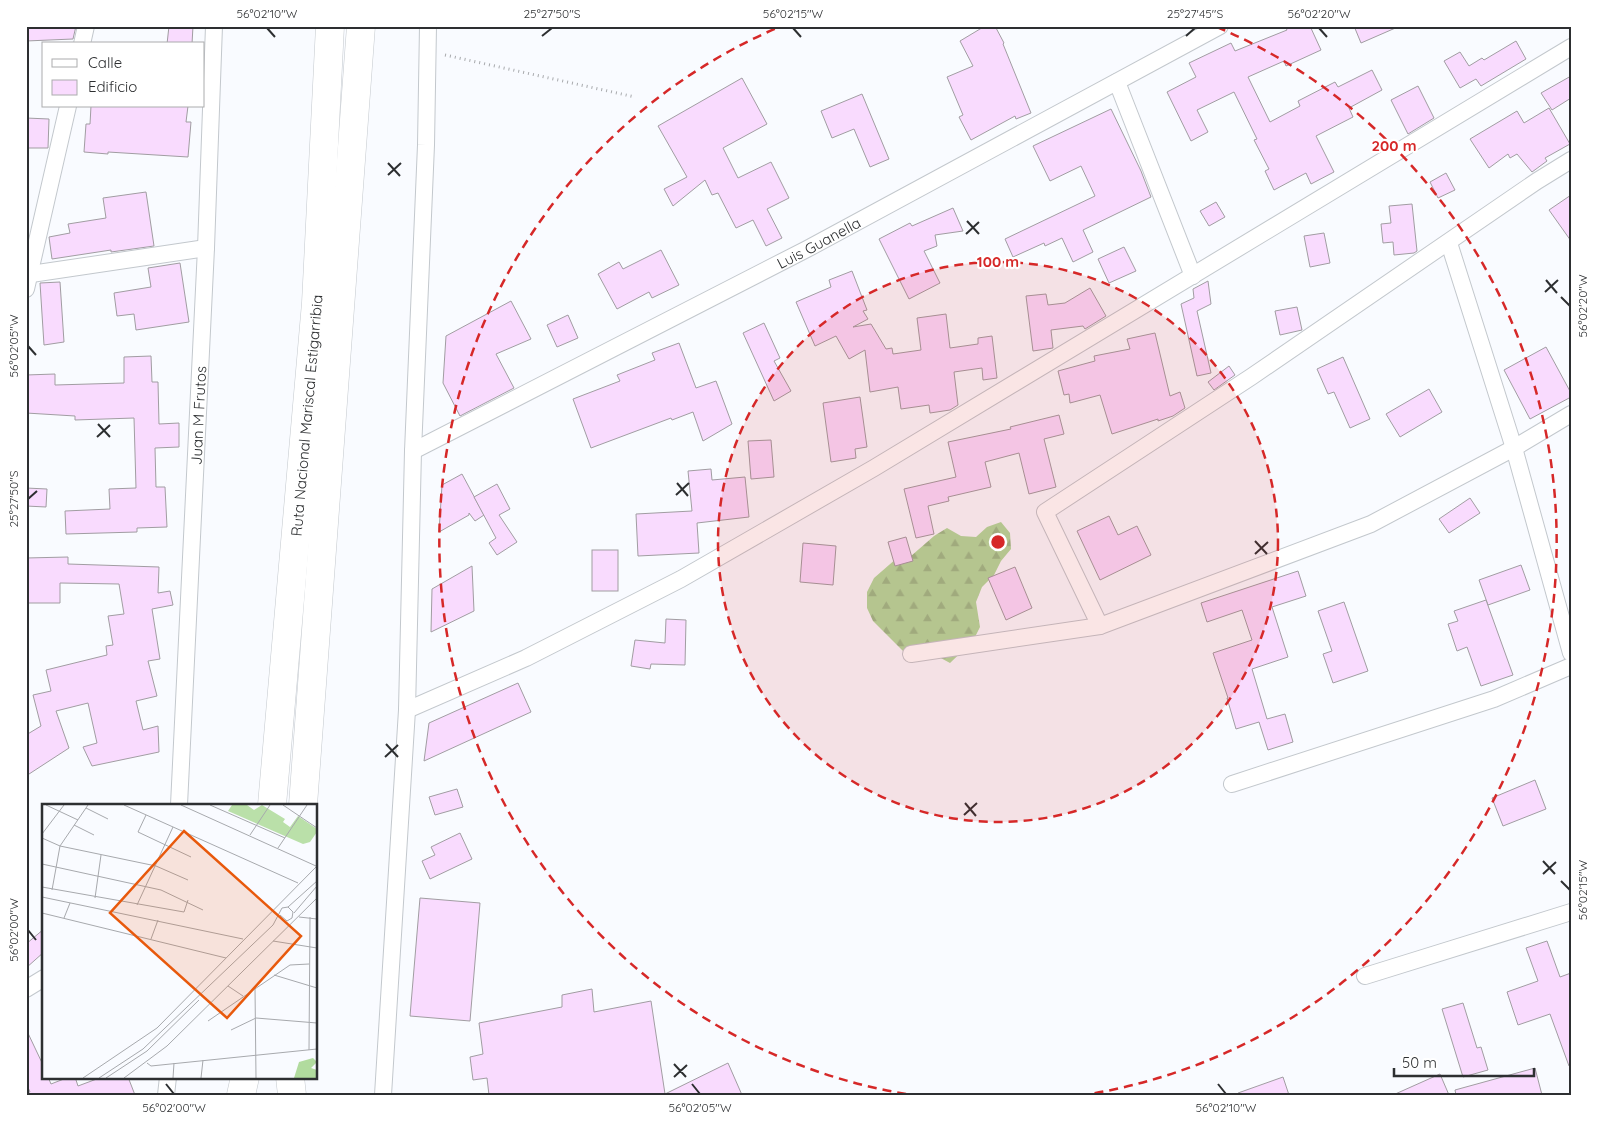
<svg xmlns="http://www.w3.org/2000/svg" width="1597" height="1121" font-family="Quicksand,sans-serif">
	<defs>
		<pattern id="forest-firs" width="22" height="20" patternUnits="userSpaceOnUse" patternTransform="scale(1.25)"><rect width="22" height="20" fill="#b1db9e"/><path d="M5 1l3.5 6h-7zM16 11l3.5 6h-7z" fill="#99bc89"/></pattern>
	</defs>
	<rect width="100%" height="100%" fill="#f9fbff"/>
	<path fill="url(#forest-firs)" d="M1001 522 1010 533 1011 549 1001 561 994 575 982 587 976 602 980 627 973 641 950 663 937 656 906 654 873 621 867 608V592L874 578 897 558 911 556 934 536 947 528 961 536 976 537 987 527Z"/>
	<g fill="#f9dbfe" stroke="#a19da2">
		<path d="M26 26H76L73 39 26 41Z"/>
		<path d="M169 26H193L192 44H167Z"/>
		<path d="M985 26H995L1004 43 1003 44 1031 113 1016 119 1015 116 971 140 959 117 963 115 947 77 973 66 960 41Z"/>
		<path d="M1285 26H1310L1321 50 1286 66 1284 61 1248 77 1270 122 1300 106 1298 101 1335 82 1338 87 1372 70 1382 90 1349 108 1353 117 1316 136 1334 172 1311 184 1306 173 1274 190 1265 171 1269 169 1254 140 1257 139 1234 92 1197 110 1208 132 1191 141 1167 92 1196 77 1189 63 1231 43 1235 51 1287 30Z"/>
		<path d="M1354 26H1400L1361 43Z"/>
		<path d="M1516 41 1526 59 1481 86 1476 79 1460 88 1444 61 1460 52 1469 66 1482 58 1484 60Z"/>
		<path d="M1571 76V98L1552 110 1541 93Z"/>
		<path d="M742 78 767 124 723 148 738 178 771 162 789 198 767 209 782 238 766 246 753 220 736 228 718 193 712 195 705 180 673 206 664 189 687 177 658 126Z"/>
		<path d="M1418 86 1434 118 1408 134 1391 100Z"/>
		<path d="M862 94 889 159 870 167 854 129 832 138 821 111Z"/>
		<path d="M91 106H188L186 122H191L188 157 108 152V154L84 152 86 124H90Z"/>
		<path d="M1549 108 1570 144 1545 158 1547 161 1532 172 1517 154 1510 158 1508 154 1489 168 1470 139 1517 111 1524 123Z"/>
		<path d="M1111 109 1141 171 1151 197 1083 230 1093 252 1073 262 1062 238 1045 246 1044 243 1013 257 1005 239 1095 196 1081 166 1050 181 1033 146Z"/>
		<path d="M26 118 49 119 48 148H26Z"/>
		<path d="M1446 173 1455 190 1438 198 1430 182Z"/>
		<path d="M146 192 154 246 111 252V250L52 259 49 237 70 233 68 224 106 218 103 198Z"/>
		<path d="M1571 195V241L1549 210Z"/>
		<path d="M1216 202 1225 217 1209 226 1200 211Z"/>
		<path d="M1412 204 1417 251 1414 253 1394 255 1393 242 1383 243 1381 224 1391 223 1389 206Z"/>
		<path d="M953 208 963 231 935 235 937 246 924 251 940 283 909 299 879 239 910 223 912 226Z"/>
		<path d="M1324 233 1330 263 1310 267 1304 236Z"/>
		<path d="M1124 247 1136 271 1109 283 1098 259Z"/>
		<path d="M661 250 679 285 652 298 649 292 617 309 598 274 619 262 623 269Z"/>
		<path d="M180 263 189 322 136 330 134 314 117 316 114 293 151 287 148 268Z"/>
		<path d="M852 271 867 310 863 311 868 319 853 327 871 324 886 349 892 348 893 354 921 350 917 318 946 314 950 348 978 344V338L992 336 997 378 983 380 982 368 954 372 958 405 950 410 930 413 929 405 901 409 898 387 870 392 865 350 849 359 836 336 815 346 796 302 831 287 829 280Z"/>
		<path d="M1208 281 1211 304 1197 311 1211 373 1197 376 1181 304 1194 298 1193 289Z"/>
		<path d="M60 282 64 342 44 345 40 283Z"/>
		<path d="M1090 288 1106 316 1085 329 1083 326 1051 330 1053 348 1033 351 1026 296 1046 294 1048 305 1065 303Z"/>
		<path d="M511 301 531 339 496 354 514 388 460 416 443 383 446 336Z"/>
		<path d="M1297 307 1302 330 1280 335 1275 311Z"/>
		<path d="M568 315 578 338 557 347 547 325Z"/>
		<path d="M764 323 780 358 774 361 791 391 774 401 743 333Z"/>
		<path d="M1155 333 1170 396 1180 392 1185 408 1173 416 1158 421V419L1112 434 1100 395 1070 403 1069 394 1064 395 1058 371 1095 361 1094 356 1130 349 1127 339Z"/>
		<path d="M679 343 696 388 716 381 732 424 703 441 693 412 672 420 671 418 591 448 573 399 620 381 617 375 655 360 652 353Z"/>
		<path d="M1546 347 1571 393V397L1530 419 1504 370Z"/>
		<path d="M151 356 152 382H158L159 424 179 423V447L155 448 156 487H165L167 527 137 528V532L66 534 65 511 110 509 109 489 136 488 134 418 75 420V416L26 413V375L55 374V385L124 383V357Z"/>
		<path d="M1343 357 1370 419 1350 428 1334 392 1328 394 1317 369Z"/>
		<path d="M1229 366 1235 375 1214 390 1208 382Z"/>
		<path d="M1429 389 1442 412 1400 437 1386 414Z"/>
		<path d="M860 397 867 447 855 449 856 458 831 462 823 403Z"/>
		<path d="M1059 415 1064 434 1044 439 1056 487 1029 494 1019 453 985 462 991 487 948 497 949 501 928 506 934 534 916 538 904 489 956 477 948 442 1011 429 1010 427Z"/>
		<path d="M771 440 774 477 751 479 748 441Z"/>
		<path d="M711 469 712 480 745 477 749 517 697 523 699 553 638 556 636 514 692 511 688 471Z"/>
		<path d="M462 474 484 515 475 521 469 513V515L439 532 442 485Z"/>
		<path d="M497 484 510 509 499 515 517 542 497 555 489 543 496 538 474 497Z"/>
		<path d="M26 488 47 489 46 507 26 506Z"/>
		<path d="M1470 498 1480 513 1449 533 1439 519Z"/>
		<path d="M1109 516 1118 535 1137 526 1151 555 1100 580 1077 531Z"/>
		<path d="M906 537 913 561 895 566 888 542Z"/>
		<path d="M803 543 836 546 833 585 800 582Z"/>
		<rect x="592" y="550" width="26" height="41"/>
		<path d="M68 557V564L159 567 158 593 170 591 173 605 152 609 160 659 148 661 157 696 136 701 143 730 158 726 159 752 92 766 83 747 97 743 88 703 56 711 69 748 26 776V735L41 726 33 695 51 691 46 670 107 655 106 646 113 645 108 616 124 614 119 584 60 583V603H26V558Z"/>
		<path d="M1521 565 1530 590 1488 605 1479 580Z"/>
		<path d="M472 566 474 611 431 632 432 589Z"/>
		<path d="M1015 567 1032 608 1006 620 988 578Z"/>
		<path d="M1298 571 1306 596 1272 607 1288 657 1252 669 1267 719 1285 714 1293 742 1268 750 1259 722 1236 729 1227 698H1228L1213 653 1252 640 1242 610 1207 622 1201 603Z"/>
		<path d="M1486 600 1513 675 1481 686 1467 647 1457 651 1448 624 1458 621 1454 611Z"/>
		<path d="M1344 602 1368 671 1333 683 1323 654 1332 651 1318 611Z"/>
		<path d="M666 619 686 620 685 665 651 664 650 669 631 666 635 640 665 643Z"/>
		<path d="M518 683 531 712 424 761 429 723Z"/>
		<path d="M1535 780 1546 809 1503 826 1492 798Z"/>
		<path d="M457 789 463 807 435 815 429 797Z"/>
		<path d="M460 833 472 859 430 879 422 861 435 855 431 847Z"/>
		<path d="M420 898 480 903 470 1021 410 1016Z"/>
		<path d="M44 929V952L26 968V944Z"/>
		<path d="M1547 941 1560 977 1571 973V1066H1569L1550 1014 1518 1025 1507 992 1538 981 1526 948Z"/>
		<path d="M592 989 594 1012 651 1001 665 1094 728 1063 742 1095H489L487 1078 473 1080 470 1057 483 1054 479 1023 562 1007V995Z"/>
		<path d="M1463 1003 1477 1048 1481 1047 1488 1070 1463 1077 1442 1009Z"/>
		<path d="M26 1029 44 1067V1077H48L51 1084 69 1077H75L78 1086 102 1077H128L135 1095H26V1093L30 1092 26 1083Z"/>
		<path d="M1535 1068 1542 1095H1456L1455 1090Z"/>
		<path d="M1440 1074 1449 1095H1393Z"/>
		<path d="M1283 1077 1289 1095H1238V1093Z"/>
	</g>
	<g fill="none" stroke-linecap="round" stroke-linejoin="round">
		<g stroke="#c3c8cd" stroke-width="18">
			<g id="street">
				<path d="M82 44 86 26"/>
				<path d="M1117 82 1193 276"/>
				<path d="M1449 243 1514 448 1571 653"/>
				<path d="M31 274 206 248"/>
				<path d="M26 289 68 106"/>
				<path id="s1" d="M413 451 807 249 1220 26"/>
				<path d="M1100 626 1045 512 1251 377 1537 181 1571 160"/>
				<path d="M911 654 1100 626 1371 524 1514 448 1571 414"/>
				<path d="M407 710 526 658 681 579 874 468 1571 47"/>
				<path d="M1232 784 1494 699 1571 666"/>
				<path id="s2" d="M179 805 206 248 214 26"/>
				<path d="M1365 976 1571 912"/>
				<path d="M26 989 44 978"/>
				<path d="M166 1095 168 1077"/>
				<path d="M383 1095 407 710 413 451 426 145 428 26"/>
			</g>
		</g>
		<g stroke="#c3c8cd" stroke-width="29">
			<g id="highway">
				<path id="s3" d="M272 805 316 303 330 26"/>
				<path d="M303 805 361 26"/>
				<path d="M290 1077 292 1095"/>
				<path d="M241 1095 245 1077"/>
			</g>
		</g>
		<path stroke="#a8aaad" stroke-width="3" stroke-dasharray="1 4" stroke-linecap="butt" d="M445 55 635 97"/>
		<use href="#street" stroke="#fff" stroke-width="16"/>
		<use href="#highway" stroke="#fff" stroke-width="28"/>
	</g>
	<path fill="none" stroke="#2d2f31" stroke-width="2" d="M267 28 275 37M793 28 801 37M1319 28 1327 37M542 36 552 28M1186 36 1195 28M388 163 400 176M388 175 401 163M967 221 979 234M966 234 979 222M1546 280 1557 293M1545 292 1558 280M1561 297 1570 306M28 346 36 355M98 424 110 437M97 437 110 425M677 483 688 496M676 495 689 483M28 499 37 491M1255 541 1267 554M1255 554 1268 542M386 744 398 757M385 757 398 745M965 803 976 816M964 815 977 803M1543 861 1555 874M1543 874 1556 862M1561 881 1570 890M28 930 36 940M674 1064 686 1077M674 1077 687 1065M166 1084 174 1094M692 1084 700 1094M1218 1084 1226 1094"/>
	<circle cx="998" cy="542" r="280" fill="#d62828" fill-opacity=".12"/>
	<g fill="none" stroke="#d62828" stroke-width="2.5" stroke-dasharray="9 6">
		<circle cx="998" cy="542" r="280"/>
		<path d="M906 1094A560 560 0 0 1 779 27M1217 27A560 560 0 0 1 1090 1094"/>
	</g>
	<g text-anchor="middle" dominant-baseline="central" stroke-width="4.5" stroke-linejoin="round" paint-order="stroke">
		<g font-size="15" fill="#2d2f31" stroke="#fff">
			<text stroke="none"><textPath href="#s1" startOffset="456">Luis Guanella</textPath></text>
			<text stroke="none"><textPath href="#s2" startOffset="390">Juan M Frutos</textPath></text>
			<text stroke="none"><textPath href="#s3" startOffset="391">Ruta Nacional Mariscal Estigarribia</textPath></text>
		</g>
	</g>
	<g transform="translate(42 804)">
		<rect width="275" height="275" fill="#f9fbff"/>
		<path d="M190 1H205L212 6 220 1 243 15 241 18 248 23 256 12 275 25V28L268 38 261 40 186 7Z" fill="#bae0a9"/>
		<path d="M271 254 275 258 269 264 275 266V274H252L257 258Z" fill="#b1db9e"/>
		<path fill="none" stroke="#a7a9ad" stroke-width="1" d="M4 1 36 16M82 1 256 79M139 1 274 62M168 1 243 34M241 1 275 24M44 4 66 15M104 11 96 28 149 53M32 21 52 31M0 30 22 1M208 31 228 1M0 34 18 42 114 62 146 76M236 44 265 1M0 60 119 86 161 106M0 83 142 108 146 96M10 86 18 42 46 1M0 93 201 135M53 94 59 51M95 101 131 23M246 103 275 77M0 109 184 154M252 109 275 82M257 113 275 115M22 114 28 99M109 135 116 116M231 137 275 144M232 171 275 184M186 182 201 192M213 184 214 274M166 217 248 161 267 160M189 226 214 214 275 219M267 246 268 113M105 259 109 262 275 245M41 274 115 224 275 62M57 274 101 245 231 121 240 104 246 103 251 108 250 114 245 117 238 111M64 274 105 247 157 196M82 274 125 242 275 94M131 274 132 259M159 274 161 256"/>
		<path fill="#e8590c" fill-opacity="0.15" stroke="#e8590c" stroke-width="2.5" d="M142 27 259 132 185 214 68 109Z"/>
		<rect width="275" height="275" fill="none" stroke="#2d2f31" stroke-width="2.5"/>
	</g>
	<circle cx="998" cy="542" r="8" fill="#d62828" stroke="#fff" stroke-width="2.5"/>
	<g font-size="15" text-anchor="middle" font-weight="bold" fill="#d62828" stroke="#fff" stroke-width="4.5" stroke-linejoin="round" paint-order="stroke">
		<text x="1394" y="151">200 m</text>
		<text x="998" y="267">100 m</text>
	</g>
	<rect width="1597" height="1121" fill="none" stroke="#ffffff" stroke-width="55"/>
	<rect x="42" y="42" width="162" height="65" fill="#ffffff" stroke="#abacad"/>
	<rect x="52" y="59" width="25" height="8" fill="#ffffff" stroke="#abacad"/>
	<text x="88" y="68" font-size="15" fill="#2d2f31">Calle</text>
	<rect x="52" y="80" width="25" height="15" fill="#f9dbfe" stroke="#abacad"/>
	<text x="88" y="92" font-size="15" fill="#2d2f31">Edificio</text>
	<path d="M1394 1068v8h140v-8" fill="none" stroke="#2d2f31" stroke-width="2.5"/>
	<text x="1402" y="1068" font-size="15" fill="#2d2f31" stroke="#ffffff" stroke-width="4" paint-order="stroke">50 m</text>
	<rect x="28" y="28" width="1542" height="1066" fill="none" stroke="#2d2f31" stroke-width="2"/>
	<g font-size="12" text-anchor="middle" fill="#2d2f31">
		<text x="267" y="18">56°02'10"W</text>
		<text x="552" y="18">25°27'50"S</text>
		<text x="793" y="18">56°02'15"W</text>
		<text x="1195" y="18">25°27'45"S</text>
		<text x="1319" y="18">56°02'20"W</text>
		<text transform="translate(1583 306) rotate(-90)" y="4">56°02'20"W</text>
		<text transform="translate(14 346) rotate(-90)" y="4">56°02'05"W</text>
		<text transform="translate(14 499) rotate(-90)" y="4">25°27'50"S</text>
		<text transform="translate(1583 890) rotate(-90)" y="4">56°02'15"W</text>
		<text transform="translate(14 930) rotate(-90)" y="4">56°02'00"W</text>
		<text x="174" y="1112">56°02'00"W</text>
		<text x="700" y="1112">56°02'05"W</text>
		<text x="1226" y="1112">56°02'10"W</text>
	</g>
</svg>
